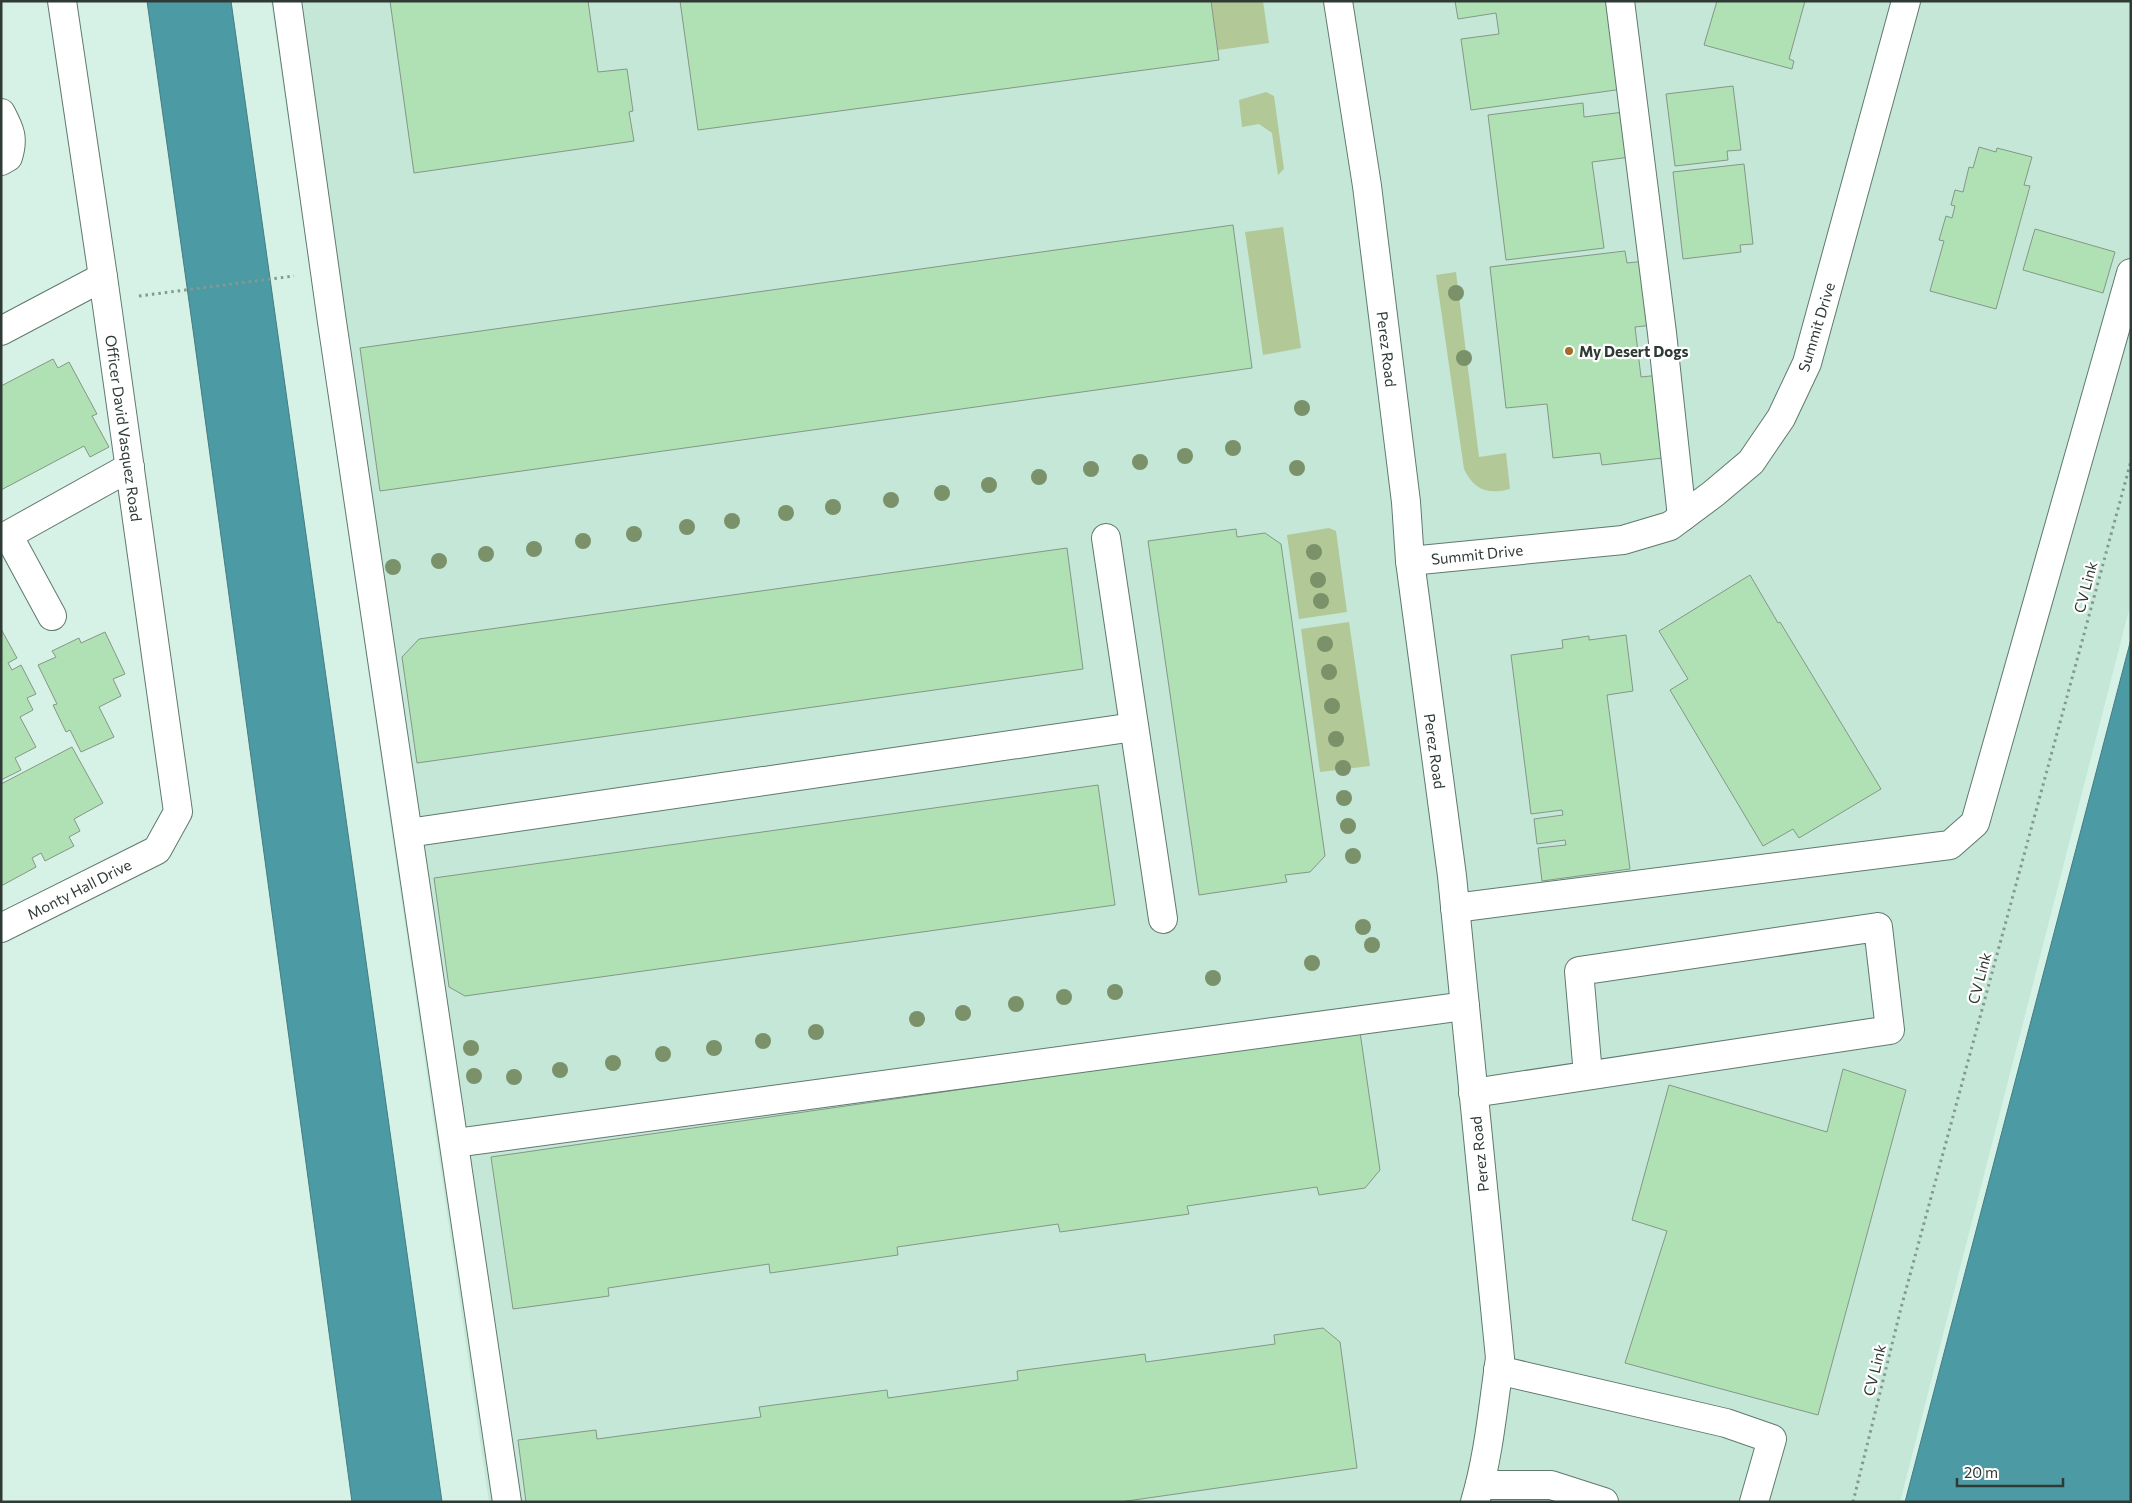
<svg xmlns="http://www.w3.org/2000/svg" width="2132" height="1503" font-family="Commissioner,sans-serif">
	<rect width="100%" height="100%" fill="#d6f1e5"/>
	<path fill="#c4e7d8" d="M271 1H2131V602L1900 1502H489Z"/>
	<g fill="#b2c897">
		<path d="M1211 1H1263L1269 43 1218 50Z"/>
		<path d="M1266 92 1274 96 1284 169 1278 175 1272 133 1259 124 1242 127 1239 100Z"/>
		<path d="M1283 227 1301 348 1263 355 1245 232Z"/>
		<path d="M1456 272 1479 457 1506 453 1510 489C1488 495 1474 490 1464 469L1436 275Z"/>
		<path d="M1329 528 1336 531 1347 612 1299 619 1287 535Z"/>
		<path d="M1349 622 1370 766 1320 772 1301 629Z"/>
	</g>
	<g fill="#4c9aa4" stroke="#437d83">
		<path d="M147 1H231L442 1502H352L194 337Z"/>
		<path d="M2131 639V1502H1905Z"/>
	</g>
	<g fill="#b0e1b5" stroke="#859786">
		<path d="M390 1H588L598 72 627 69 633 111 629 112 634 141 414 173Z"/>
		<path d="M680 1H1211L1219 60 698 130Z"/>
		<path d="M1455 1H1610L1623 89 1471 110 1461 39 1499 34 1496 13 1458 19Z"/>
		<path d="M1717 1H1805L1789 59 1794 61 1792 69 1704 45Z"/>
		<path d="M1733 86 1741 150 1727 151 1728 160 1675 166 1666 94Z"/>
		<path d="M1583 103 1584 117 1624 112 1630 157 1592 162 1604 248 1506 260 1488 115Z"/>
		<path d="M1979 147 1996 152 1997 148 2032 157 2024 185 2030 186 1996 309 1930 291 1944 241 1939 240 1946 216 1952 218 1955 206 1951 205 1955 190 1963 192 1969 167 1973 168Z"/>
		<path d="M1744 164 1753 244 1740 245 1741 252 1683 259 1673 172Z"/>
		<path d="M1233 225 1252 368 380 491 360 348Z"/>
		<path d="M2035 229 2115 252 2103 293 2023 270Z"/>
		<path d="M1625 251 1627 263 1645 261 1653 325 1635 327 1641 377 1660 375 1663 458 1602 465 1600 453 1553 458 1547 404 1506 408 1490 267Z"/>
		<path d="M53 359 58 368 69 362 97 414 92 416 109 447 90 457 84 446 1 490V386Z"/>
		<path d="M1236 529 1237 537 1265 533 1281 544 1325 856 1310 872 1285 875 1287 882 1199 895 1148 541Z"/>
		<path d="M1067 548 1083 669 417 763 402 657 419 639Z"/>
		<path d="M1750 575 1778 623 1780 622 1881 789 1799 838 1793 829 1763 846 1670 690 1688 679 1659 631Z"/>
		<path d="M1 629 17 658 8 663 12 670 21 665 36 694 27 698 33 710 20 717 36 747 15 758 21 770 1 780Z"/>
		<path d="M105 632 125 674 113 679 121 696 99 707 114 737 81 752 70 730 66 732 53 705 57 704 38 665 56 657 52 651 79 638 81 643Z"/>
		<path d="M1626 635 1633 691 1607 695 1630 869 1542 881 1538 848 1566 845 1565 840 1537 844 1534 819 1563 815 1562 810 1531 814 1511 655 1563 648 1562 640 1589 636V640Z"/>
		<path d="M72 747 103 803 74 819 80 831 69 837 74 846 45 861 41 853 32 858 36 867 1 886V784Z"/>
		<path d="M1098 785 1115 905 465 996 449 987 434 878Z"/>
		<path d="M1360 1032 1380 1170 1365 1188 1319 1195 1317 1187 1187 1206 1189 1214 1060 1232 1058 1224 897 1247 898 1255 770 1273 769 1264 608 1288 609 1296 513 1309 491 1157Z"/>
		<path d="M1843 1069 1906 1090 1818 1415 1625 1363 1667 1231 1632 1220 1669 1085 1827 1132Z"/>
		<path d="M1323 1328 1340 1342 1357 1468 1120 1502H526L518 1440 596 1430 597 1439 761 1417 759 1407 887 1390 888 1398 1018 1380 1017 1371 1145 1354 1146 1362 1275 1344 1274 1335Z"/>
	</g>
	<g fill="none" stroke-linecap="round" stroke-linejoin="round">
		<g stroke="#61796e" stroke-width="30">
			<g id="minor">
				<path d="M287 1 332 322 507 1502"/>
				<path d="M1620 1 1662 333 1682 517"/>
				<path d="M1 113C10 130 14 138 8 157L1 161"/>
				<path d="M1 331 103 277"/>
				<path d="M1106 538 1163 919"/>
				<path d="M1410 561 1623 540 1670 526 1713 494 1751 462 1781 418 1807 363 1906 1"/>
				<path d="M52 616 8 535 130 467"/>
				<path d="M408 833 1134 727"/>
				<path d="M1455 908 1950 845 1975 823 2131 273"/>
				<path d="M1 928 157 850 178 812 103 277 62 1"/>
				<path d="M1473 1093 1890 1030 1878 927 1579 971 1588 1075"/>
				<path d="M455 1143 1465 1006"/>
				<path d="M1498 1370 1726 1423 1772 1439 1754 1502"/>
				<path d="M1480 1485H1551L1604 1502"/>
			</g>
		</g>
		<g stroke="#61796e" stroke-width="30">
			<path id="major" d="M1338 1 1367 186 1406 502 1410 561 1452 876 1500 1358C1493 1406 1489 1455 1475 1502"/>
		</g>
		<g stroke="#859990" stroke-width="3" stroke-dasharray="2.5 4" stroke-linecap="butt">
			<path d="M139 296 294 276"/>
			<path d="M1853 1502 1901 1308 2131 461"/>
		</g>
		<use href="#minor" stroke="#fff" stroke-width="28"/>
		<use href="#major" stroke="#fff" stroke-width="28"/>
	</g>
	<g fill="#7a916a">
		<circle cx="1456" cy="293" r="8"/>
		<circle cx="1464" cy="358" r="8"/>
		<circle cx="1302" cy="408" r="8"/>
		<circle cx="1233" cy="448" r="8"/>
		<circle cx="1185" cy="456" r="8"/>
		<circle cx="1140" cy="462" r="8"/>
		<circle cx="1297" cy="468" r="8"/>
		<circle cx="1091" cy="469" r="8"/>
		<circle cx="1039" cy="477" r="8"/>
		<circle cx="989" cy="485" r="8"/>
		<circle cx="942" cy="493" r="8"/>
		<circle cx="891" cy="500" r="8"/>
		<circle cx="833" cy="507" r="8"/>
		<circle cx="786" cy="513" r="8"/>
		<circle cx="732" cy="521" r="8"/>
		<circle cx="687" cy="527" r="8"/>
		<circle cx="634" cy="534" r="8"/>
		<circle cx="583" cy="541" r="8"/>
		<circle cx="534" cy="549" r="8"/>
		<circle cx="1314" cy="552" r="8"/>
		<circle cx="486" cy="554" r="8"/>
		<circle cx="439" cy="561" r="8"/>
		<circle cx="393" cy="567" r="8"/>
		<circle cx="1318" cy="580" r="8"/>
		<circle cx="1321" cy="601" r="8"/>
		<circle cx="1325" cy="644" r="8"/>
		<circle cx="1329" cy="672" r="8"/>
		<circle cx="1332" cy="706" r="8"/>
		<circle cx="1336" cy="739" r="8"/>
		<circle cx="1343" cy="768" r="8"/>
		<circle cx="1344" cy="798" r="8"/>
		<circle cx="1348" cy="826" r="8"/>
		<circle cx="1353" cy="856" r="8"/>
		<circle cx="1363" cy="927" r="8"/>
		<circle cx="1372" cy="945" r="8"/>
		<circle cx="1312" cy="963" r="8"/>
		<circle cx="1213" cy="978" r="8"/>
		<circle cx="1115" cy="992" r="8"/>
		<circle cx="1064" cy="997" r="8"/>
		<circle cx="1016" cy="1004" r="8"/>
		<circle cx="963" cy="1013" r="8"/>
		<circle cx="917" cy="1019" r="8"/>
		<circle cx="816" cy="1032" r="8"/>
		<circle cx="763" cy="1041" r="8"/>
		<circle cx="471" cy="1048" r="8"/>
		<circle cx="714" cy="1048" r="8"/>
		<circle cx="663" cy="1054" r="8"/>
		<circle cx="613" cy="1063" r="8"/>
		<circle cx="560" cy="1070" r="8"/>
		<circle cx="474" cy="1076" r="8"/>
		<circle cx="514" cy="1077" r="8"/>
	</g>
	<circle fill="#a36c27" stroke="#fff" stroke-width="2" cx="1569" cy="351" r="5"/>
	<g text-anchor="middle" dominant-baseline="central" stroke-width="4.5" stroke-linejoin="round" paint-order="stroke">
		<g font-size="15" fill="#2f3a35" stroke="#fff">
			<text transform="translate(1816 327) rotate(-73)">Summit Drive</text>
			<text transform="translate(1387 349) rotate(83)">Perez Road</text>
			<text transform="translate(124 428) rotate(82)">Officer David Vasquez Road</text>
			<text transform="translate(1477 554) rotate(-6)">Summit Drive</text>
			<text transform="translate(2085 587) rotate(-75)">CV Link</text>
			<text transform="translate(1435 751) rotate(82)">Perez Road</text>
			<text transform="translate(79 889) rotate(-27)">Monty Hall Drive</text>
			<text transform="translate(1979 978) rotate(-75)">CV Link</text>
			<text transform="translate(1479 1154) rotate(-96)">Perez Road</text>
			<text transform="translate(1874 1370) rotate(-76)">CV Link</text>
		</g>
		<g font-size="15" font-weight="bold" fill="#2f3a35" stroke="#fff" text-anchor="start">
			<text x="1579" y="351">My Desert Dogs</text>
		</g>
	</g>
	<rect width="2132" height="1503" fill="none" stroke="#2f3a35" stroke-width="5"/>
	<path d="M1957 1478v8h106v-8" fill="none" stroke="#2f3a35" stroke-width="2.5"/>
	<text x="1964" y="1478" font-size="15" fill="#2f3a35" stroke="#ffffff" stroke-width="4" paint-order="stroke">20 m</text>
</svg>
